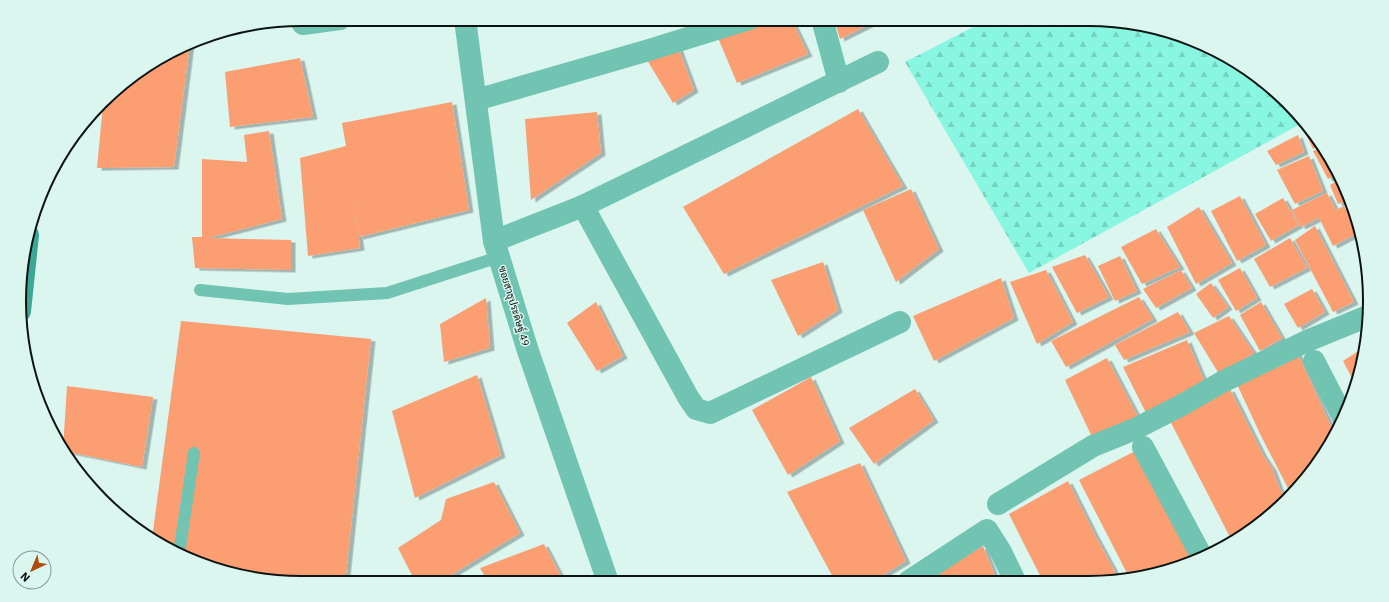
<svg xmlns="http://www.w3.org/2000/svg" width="1389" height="602" font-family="'IBM Plex Sans',Sarabun,sans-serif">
	<defs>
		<pattern id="forest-firs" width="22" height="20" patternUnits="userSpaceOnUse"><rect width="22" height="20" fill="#89f6e1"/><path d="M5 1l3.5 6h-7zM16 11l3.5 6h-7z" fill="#75d2c0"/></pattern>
		<filter id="shadow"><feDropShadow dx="4.5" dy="2.5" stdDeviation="0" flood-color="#0004"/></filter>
	</defs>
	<rect width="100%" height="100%" fill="#dbf5ef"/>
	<path fill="url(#forest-firs)" d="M989 19H1088L1179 34 1229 57 1274 89 1304 122 1029 273 905 62Z"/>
	<g fill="#fb9e71" filter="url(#shadow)">
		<path d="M710 19H791L808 54 737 83Z"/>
		<path d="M834 19H880L840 39Z"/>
		<path d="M190 43 174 167 97 168 103 104 115 89 160 57Z"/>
		<path d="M678 47 694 90 673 103 647 60Z"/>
		<path d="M300 58 313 117 230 127 225 72Z"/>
		<path d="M452 102 469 210 359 237 353 193 360 248 308 256 300 158 346 146 342 123Z"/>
		<path d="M858 109 903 186 724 274 683 207Z"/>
		<path d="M597 112 601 153 531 200 525 119Z"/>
		<path d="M1310 128 1321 144 1313 149 1304 131Z"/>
		<path d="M269 131 282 219 208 238 291 240V270L195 268 192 237H202V159L247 162 244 135Z"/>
		<path d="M1298 135 1304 152 1276 165 1267 151Z"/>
		<path d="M1323 147 1339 174 1328 179 1313 151Z"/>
		<path d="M1309 156 1323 191 1295 204 1277 170Z"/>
		<path d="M1342 178 1349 199 1338 204 1330 185Z"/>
		<path d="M911 189 939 249 896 282 863 210Z"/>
		<path d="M1327 193 1336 210 1344 206 1358 233 1333 246 1319 218 1301 227 1292 210Z"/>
		<path d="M1240 196 1266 245 1237 261 1211 211Z"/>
		<path d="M1283 198 1299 225 1271 241 1255 214Z"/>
		<path d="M1199 207 1232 263 1196 284 1167 227Z"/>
		<path d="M1315 226 1354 302 1333 312 1295 240Z"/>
		<path d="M1156 229 1180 267 1142 284 1121 247Z"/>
		<path d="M1290 238 1307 268 1270 287 1254 259Z"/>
		<path d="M1085 255 1109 297 1077 313 1052 267Z"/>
		<path d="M1120 256 1137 291 1115 301 1098 266Z"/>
		<path d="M823 262 838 310 798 336 771 280Z"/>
		<path d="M1240 268 1257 298 1236 311 1218 280Z"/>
		<path d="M1046 270 1073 322 1037 344 1010 282Z"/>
		<path d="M1181 270 1192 288 1156 308 1143 289Z"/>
		<path d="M1001 278 1014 318 934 361 913 316Z"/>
		<path d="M1211 283 1228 307 1213 318 1196 294Z"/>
		<path d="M1312 289 1325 312 1298 328 1284 304Z"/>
		<path d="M1139 297 1153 319 1066 367 1051 341Z"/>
		<path d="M486 298 490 348 444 362 440 324Z"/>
		<path d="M596 302 623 356 597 371 567 323Z"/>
		<path d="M1261 302 1282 338 1260 351 1240 315Z"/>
		<path d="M1178 312 1190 332 1124 360 1115 345Z"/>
		<path d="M1229 316 1254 353 1219 374 1194 333Z"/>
		<path d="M181 321 371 339 345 583H301L210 568 160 545 152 539Z"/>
		<path d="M1187 340 1205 383 1146 413 1123 367Z"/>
		<path d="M1366 346 1356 386 1343 361Z"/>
		<path d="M1295 349 1302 363 1334 433 1322 458 1291 494 1262 438 1234 378Z"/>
		<path d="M1107 358 1138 417 1092 437 1065 380Z"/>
		<path d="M477 375 501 455 415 498 392 411Z"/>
		<path d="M811 377 840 441 788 475 752 410Z"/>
		<path d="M67 386 153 397 142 467 64 451 63 449Z"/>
		<path d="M915 389 934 420 874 464 849 428Z"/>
		<path d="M1230 389 1263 455 1272 468 1279 487 1286 500 1274 513 1232 541 1168 417Z"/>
		<path d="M1143 447 1194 560 1130 579 1079 480Z"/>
		<path d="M860 463 906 561 873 581H835L787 492Z"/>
		<path d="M1068 481 1095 535 1113 568 1118 581H1043L1026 548 1009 514Z"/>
		<path d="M494 482 520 533 438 583H416L398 548 441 520 446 499Z"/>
		<path d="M544 544 564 582H488L480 568Z"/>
		<path d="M983 546 997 581H923Z"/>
	</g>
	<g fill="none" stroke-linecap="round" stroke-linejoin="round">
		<g stroke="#71c3b2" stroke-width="12">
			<path d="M200 290 288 299 387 293 499 257"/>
			<path d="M179 554 194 453"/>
		</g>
		<g stroke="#71c3b2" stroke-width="22">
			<path d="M822 19 839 82"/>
			<path d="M303 24 340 19"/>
			<path d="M476 100 649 50 749 19"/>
			<path d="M583 206 688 397 696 409 710 413 900 322"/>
			<path d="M494 241 583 206 878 62"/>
			<path d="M1314 361 1343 417"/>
			<path d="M1143 447 1202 557"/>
			<path d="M998 504 1093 446 1135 429 1180 406 1222 382 1307 341 1368 316"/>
			<path d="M909 581 987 530 1001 552 1015 581"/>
		</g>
		<path stroke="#71c3b2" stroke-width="22" d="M465 19 494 241 528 351 608 582"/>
		<path stroke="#3ba795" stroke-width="22" d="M20 311 28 235"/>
	</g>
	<g text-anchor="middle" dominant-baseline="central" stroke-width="3" stroke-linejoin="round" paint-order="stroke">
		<g font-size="10" fill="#0b1412" stroke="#dbf5ef">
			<text transform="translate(514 306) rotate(73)">ซอยสาธุประดิษฐ์ 49</text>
		</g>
	</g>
	<path d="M0 0H1389V602H0ZM301 26H1088A275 275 0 0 1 1363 301V301A275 275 0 0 1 1088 576H301A275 275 0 0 1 26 301V301A275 275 0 0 1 301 26Z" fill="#dbf5ef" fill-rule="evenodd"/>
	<path fill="none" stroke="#0b1412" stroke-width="2" d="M301 26H1088A275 275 0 0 1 1363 301V301A275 275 0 0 1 1088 576H301A275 275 0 0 1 26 301V301A275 275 0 0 1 301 26Z"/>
	<g transform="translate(32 570) rotate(224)"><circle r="19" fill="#dbf5ef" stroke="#889b97"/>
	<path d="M0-3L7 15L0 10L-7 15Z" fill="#af4d0f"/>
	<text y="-6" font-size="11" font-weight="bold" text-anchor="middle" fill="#0b1412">N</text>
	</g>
</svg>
